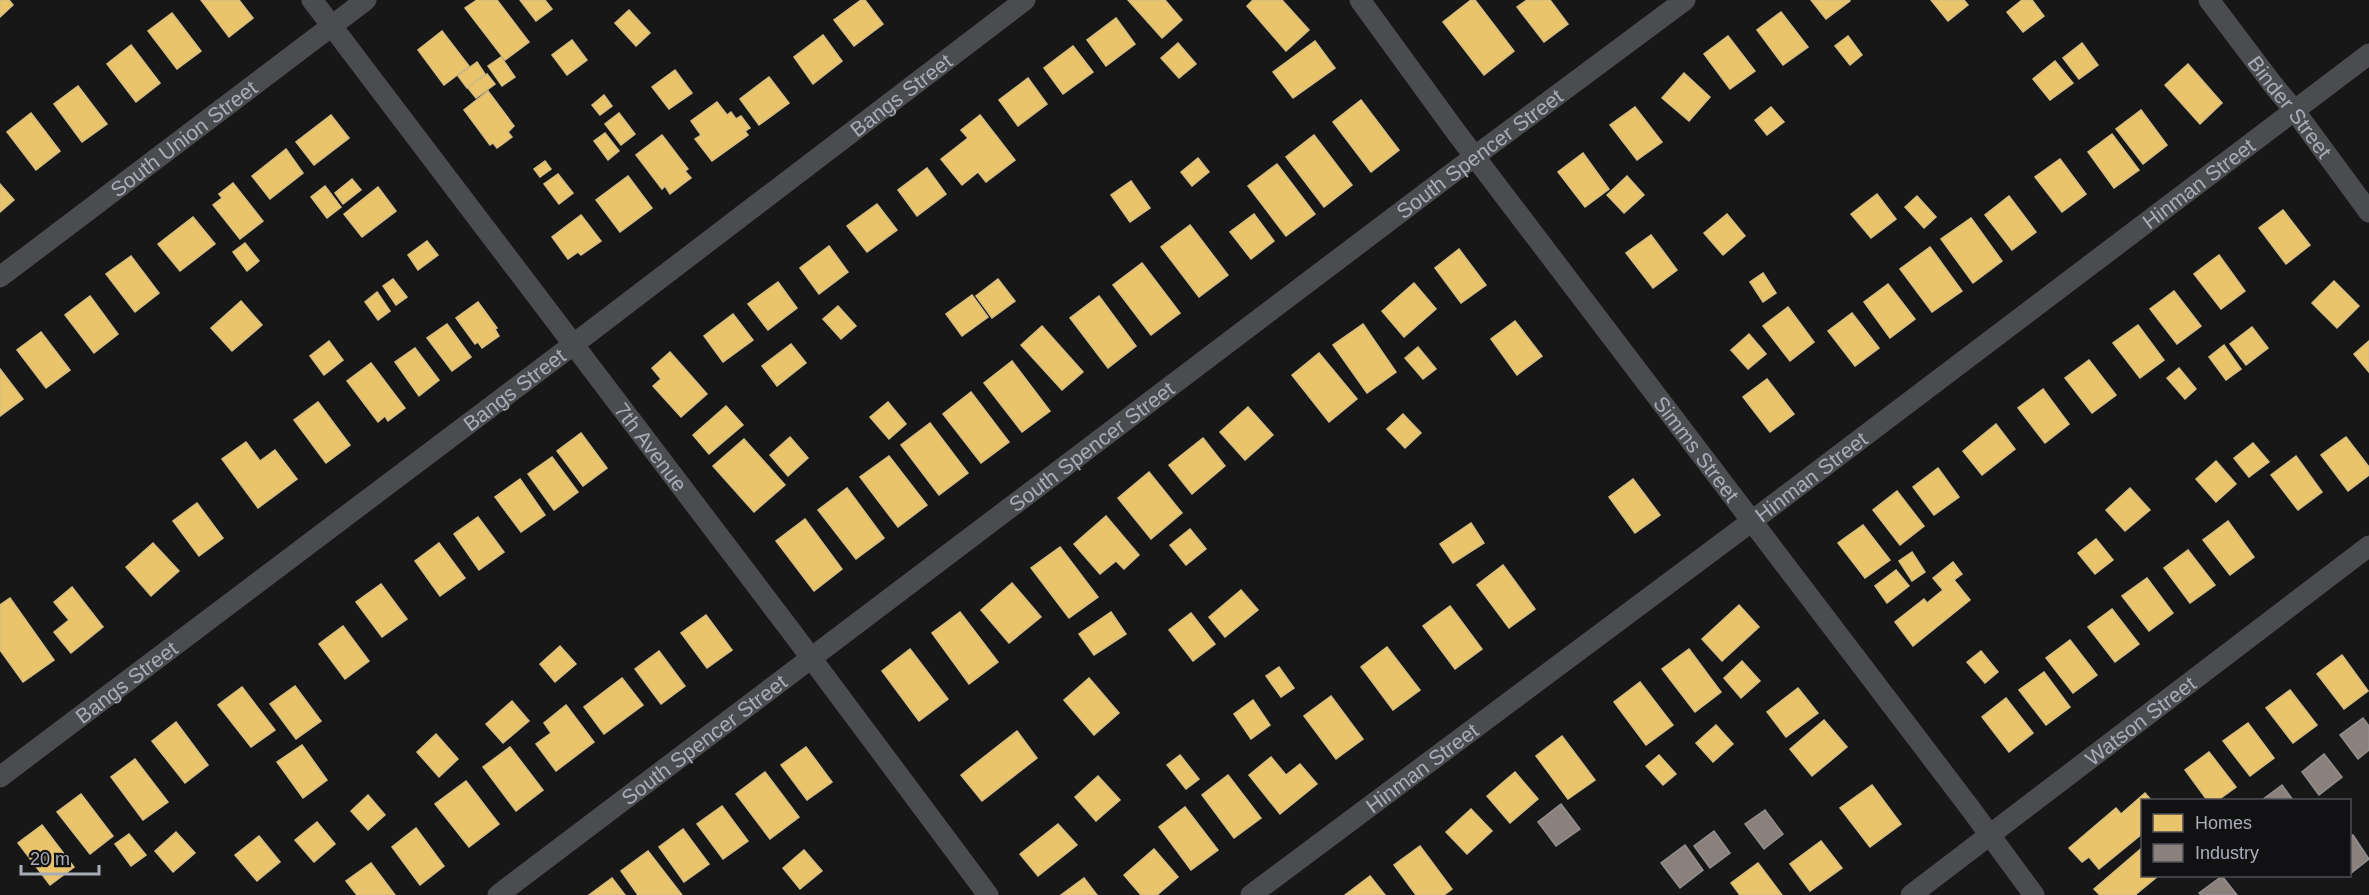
<svg xmlns="http://www.w3.org/2000/svg" width="2369" height="895" font-family="Arial,sans-serif">
	<rect width="100%" height="100%" fill="#171717"/>
	<g fill="#e9c46a" stroke="#d6bd81" stroke-width="1.5">
		<path d="M0 0H9L13 5 0 17Z"/>
		<path d="M201 0H239L253 18 229 37Z"/>
		<path d="M477 0H497L529 42 505 60 465 8Z"/>
		<path d="M520 0H545L552 9 536 21Z"/>
		<path d="M861 0H865L883 24 854 46 834 20Z"/>
		<path d="M1128 0H1165L1182 20 1162 38Z"/>
		<path d="M1253 0H1282L1309 30 1286 51 1247 6Z"/>
		<path d="M1471 0H1475L1514 51 1484 75 1443 22Z"/>
		<path d="M1527 0H1550L1568 24 1544 42 1517 7Z"/>
		<path d="M1811 0H1849L1850 1 1826 19Z"/>
		<path d="M1931 0H1964L1968 5 1948 21Z"/>
		<path d="M2022 0H2032L2044 16 2023 32 2007 12Z"/>
		<path d="M629 10 650 33 636 46 615 23Z"/>
		<path d="M1781 12 1808 47 1783 65 1757 30Z"/>
		<path d="M172 13 201 51 177 69 148 31Z"/>
		<path d="M1116 18 1135 44 1106 66 1087 40Z"/>
		<path d="M442 31 469 66 444 85 418 50Z"/>
		<path d="M823 35 842 61 813 84 794 57Z"/>
		<path d="M1728 36 1755 71 1730 89 1704 54Z"/>
		<path d="M1848 36 1862 55 1850 65 1835 46Z"/>
		<path d="M572 40 587 60 567 75 552 55Z"/>
		<path d="M1315 41 1335 68 1293 98 1273 72Z"/>
		<path d="M1178 43 1196 64 1179 78 1161 58Z"/>
		<path d="M2082 43 2098 65 2079 79 2063 58Z"/>
		<path d="M131 45 160 83 136 102 107 64Z"/>
		<path d="M1073 46 1093 72 1063 94 1044 68Z"/>
		<path d="M501 57 515 77 502 86 488 66Z"/>
		<path d="M2055 61 2073 83 2050 100 2033 79Z"/>
		<path d="M477 62 485 74 467 88 458 76Z"/>
		<path d="M2188 64 2222 103 2200 124 2165 85Z"/>
		<path d="M675 70 692 93 669 109 652 87Z"/>
		<path d="M1684 73 1710 97 1689 121 1662 98Z"/>
		<path d="M487 74 495 84 476 98 468 88Z"/>
		<path d="M769 77 789 103 759 125 740 99Z"/>
		<path d="M1028 78 1047 104 1018 126 999 100Z"/>
		<path d="M78 86 107 124 82 142 54 104Z"/>
		<path d="M488 91 514 126 508 132 512 137 497 148 493 143 490 145 464 110Z"/>
		<path d="M604 95 612 106 600 115 592 105Z"/>
		<path d="M1361 100 1399 150 1371 172 1333 122Z"/>
		<path d="M717 102 727 115 731 112 736 119 741 116 750 128 745 131 748 135 712 161 695 139 701 135 691 121Z"/>
		<path d="M1635 107 1662 142 1637 160 1610 125Z"/>
		<path d="M1771 107 1784 122 1767 135 1755 120Z"/>
		<path d="M2141 110 2167 145 2143 164 2116 129Z"/>
		<path d="M31 113 60 151 36 170 7 132Z"/>
		<path d="M619 113 635 134 621 145 605 124Z"/>
		<path d="M331 115 349 138 314 165 296 142Z"/>
		<path d="M980 115 1015 160 986 182 978 172 962 185 941 159 968 138 961 130Z"/>
		<path d="M605 133 619 151 608 160 594 141Z"/>
		<path d="M2112 134 2139 170 2114 188 2088 152Z"/>
		<path d="M662 135 688 169 685 171 691 178 670 194 665 186 662 189 636 155Z"/>
		<path d="M1314 135 1352 185 1324 207 1286 157Z"/>
		<path d="M286 149 303 173 270 199 252 176Z"/>
		<path d="M1583 153 1609 189 1585 207 1558 172Z"/>
		<path d="M1198 158 1209 172 1192 186 1181 172Z"/>
		<path d="M2060 159 2086 194 2062 212 2035 177Z"/>
		<path d="M545 161 551 169 540 177 534 169Z"/>
		<path d="M1277 164 1315 214 1286 236 1248 186Z"/>
		<path d="M927 168 946 194 917 216 898 190Z"/>
		<path d="M558 174 573 193 559 204 544 184Z"/>
		<path d="M628 176 652 208 620 232 596 200Z"/>
		<path d="M1627 176 1644 195 1624 213 1607 195Z"/>
		<path d="M352 179 361 190 343 204 335 193Z"/>
		<path d="M1131 181 1150 208 1130 222 1111 195Z"/>
		<path d="M233 183 263 221 240 239 213 205 222 198 219 194Z"/>
		<path d="M0 184 14 200 0 212Z"/>
		<path d="M325 186 341 207 327 218 311 197Z"/>
		<path d="M378 187 396 211 362 237 344 214Z"/>
		<path d="M1877 194 1896 219 1871 238 1851 214Z"/>
		<path d="M1917 196 1936 217 1924 228 1905 207Z"/>
		<path d="M2009 196 2036 232 2012 250 1985 215Z"/>
		<path d="M877 204 897 230 867 252 847 226Z"/>
		<path d="M2283 210 2310 245 2286 264 2259 228Z"/>
		<path d="M1254 214 1274 241 1251 259 1230 232Z"/>
		<path d="M1727 214 1745 236 1723 255 1704 233Z"/>
		<path d="M581 215 601 241 581 255 578 252 568 259 552 237Z"/>
		<path d="M193 217 215 244 180 271 158 244Z"/>
		<path d="M1971 218 2002 261 1973 283 1941 239Z"/>
		<path d="M1190 225 1228 275 1199 297 1161 247Z"/>
		<path d="M1651 235 1677 270 1653 288 1626 253Z"/>
		<path d="M427 241 438 255 418 270 408 255Z"/>
		<path d="M245 243 259 261 247 271 233 252Z"/>
		<path d="M829 246 848 272 819 294 800 268Z"/>
		<path d="M1930 247 1962 291 1932 312 1900 269Z"/>
		<path d="M1459 249 1486 285 1461 303 1435 268Z"/>
		<path d="M2219 255 2245 291 2221 309 2194 274Z"/>
		<path d="M131 256 159 293 135 312 106 274Z"/>
		<path d="M1142 263 1180 313 1151 335 1113 285Z"/>
		<path d="M1763 273 1776 293 1763 302 1750 282Z"/>
		<path d="M393 279 407 297 396 305 383 286Z"/>
		<path d="M998 279 1015 301 992 318 976 296Z"/>
		<path d="M2334 281 2359 306 2337 328 2312 303Z"/>
		<path d="M778 282 797 308 768 330 748 304Z"/>
		<path d="M1414 283 1436 309 1404 337 1382 311Z"/>
		<path d="M1888 284 1915 319 1890 338 1864 302Z"/>
		<path d="M2174 291 2201 326 2177 344 2150 309Z"/>
		<path d="M377 292 390 311 378 320 365 302Z"/>
		<path d="M972 295 988 317 962 336 946 314Z"/>
		<path d="M90 296 118 334 94 353 65 315Z"/>
		<path d="M1099 296 1136 346 1108 368 1070 318Z"/>
		<path d="M241 301 262 325 232 351 211 328Z"/>
		<path d="M478 302 497 328 495 329 499 336 482 348 478 342 475 344 456 318Z"/>
		<path d="M838 306 856 326 841 339 823 319Z"/>
		<path d="M1788 307 1814 342 1790 361 1763 326Z"/>
		<path d="M1852 313 1879 348 1855 366 1828 331Z"/>
		<path d="M733 314 753 340 723 362 704 336Z"/>
		<path d="M1515 321 1542 356 1517 375 1491 339Z"/>
		<path d="M447 324 471 357 452 371 427 338Z"/>
		<path d="M1363 324 1396 372 1367 393 1333 345Z"/>
		<path d="M2138 325 2164 360 2140 378 2113 343Z"/>
		<path d="M1042 326 1083 372 1062 390 1021 345Z"/>
		<path d="M2252 327 2268 348 2246 365 2230 344Z"/>
		<path d="M41 332 70 370 46 388 17 350Z"/>
		<path d="M1749 334 1766 354 1748 369 1731 350Z"/>
		<path d="M329 341 343 360 324 375 310 356Z"/>
		<path d="M2369 341V372L2354 354Z"/>
		<path d="M791 344 806 363 777 386 762 366Z"/>
		<path d="M2224 345 2241 369 2226 380 2209 357Z"/>
		<path d="M1418 347 1436 369 1423 379 1405 358Z"/>
		<path d="M415 348 439 380 419 396 395 362Z"/>
		<path d="M670 352 707 394 681 417 653 386 661 379 652 368Z"/>
		<path d="M1319 353 1357 399 1329 422 1292 375Z"/>
		<path d="M2089 360 2116 395 2092 413 2065 378Z"/>
		<path d="M1012 361 1050 411 1022 432 984 383Z"/>
		<path d="M371 363 405 408 388 421 385 416 378 422 347 381Z"/>
		<path d="M2179 368 2196 389 2185 399 2167 378Z"/>
		<path d="M0 369 23 399 0 416Z"/>
		<path d="M1767 379 1794 414 1770 432 1743 397Z"/>
		<path d="M2043 389 2069 424 2045 443 2018 408Z"/>
		<path d="M971 392 1009 442 981 463 943 414Z"/>
		<path d="M318 402 350 445 326 463 294 420Z"/>
		<path d="M888 402 906 424 889 439 870 417Z"/>
		<path d="M726 406 743 425 709 454 693 435Z"/>
		<path d="M1248 407 1273 435 1245 460 1220 432Z"/>
		<path d="M1403 414 1421 433 1405 448 1387 429Z"/>
		<path d="M930 423 968 473 939 495 901 445Z"/>
		<path d="M1996 424 2015 449 1982 475 1963 451Z"/>
		<path d="M581 433 607 468 583 486 557 451Z"/>
		<path d="M790 437 808 458 788 476 770 455Z"/>
		<path d="M2346 437 2369 467V475L2348 491 2321 455Z"/>
		<path d="M1203 438 1225 466 1192 494 1169 465Z"/>
		<path d="M744 439 785 485 754 512 713 466Z"/>
		<path d="M246 442 260 461 275 450 297 479 258 508 222 459Z"/>
		<path d="M2253 443 2269 462 2249 477 2234 458Z"/>
		<path d="M889 456 927 505 898 527 860 477Z"/>
		<path d="M2296 456 2322 492 2298 510 2271 475Z"/>
		<path d="M552 457 578 492 554 510 528 474Z"/>
		<path d="M2216 461 2236 484 2216 502 2196 479Z"/>
		<path d="M1938 468 1959 497 1934 515 1913 487Z"/>
		<path d="M1149 472 1182 513 1151 539 1118 498Z"/>
		<path d="M520 479 545 515 521 532 495 497Z"/>
		<path d="M1633 479 1660 515 1635 533 1609 497Z"/>
		<path d="M847 488 884 538 856 559 818 510Z"/>
		<path d="M2130 488 2150 510 2125 531 2106 510Z"/>
		<path d="M1897 491 1924 526 1900 545 1873 510Z"/>
		<path d="M197 503 223 538 199 556 173 521Z"/>
		<path d="M1106 516 1139 555 1124 569 1116 561 1100 574 1074 544Z"/>
		<path d="M478 517 504 552 479 570 454 534Z"/>
		<path d="M805 519 842 569 814 591 776 541Z"/>
		<path d="M2228 521 2254 557 2230 575 2203 540Z"/>
		<path d="M1471 523 1484 543 1453 563 1440 544Z"/>
		<path d="M1863 525 1890 560 1865 578 1838 543Z"/>
		<path d="M1190 529 1206 549 1186 565 1170 545Z"/>
		<path d="M2096 539 2113 560 2095 574 2078 553Z"/>
		<path d="M153 543 179 571 151 596 126 567Z"/>
		<path d="M439 543 465 578 440 596 415 561Z"/>
		<path d="M1060 547 1098 597 1069 618 1031 568Z"/>
		<path d="M2188 550 2215 585 2190 603 2164 568Z"/>
		<path d="M1912 552 1925 572 1912 581 1899 561Z"/>
		<path d="M1953 562 1962 574 1954 580 1970 600 1913 646 1895 622 1924 599 1927 603 1943 590 1933 578Z"/>
		<path d="M1503 565 1535 609 1509 628 1477 585Z"/>
		<path d="M1896 570 1909 586 1887 603 1875 586Z"/>
		<path d="M2147 578 2173 613 2149 631 2122 596Z"/>
		<path d="M1012 583 1041 617 1009 643 981 610Z"/>
		<path d="M381 584 407 619 382 637 356 602Z"/>
		<path d="M72 587 103 627 71 653 54 632 69 620 54 602Z"/>
		<path d="M1241 590 1258 610 1225 637 1209 617Z"/>
		<path d="M10 598 54 660 23 682 0 650V605Z"/>
		<path d="M1739 605 1759 627 1722 661 1702 639Z"/>
		<path d="M1450 606 1482 649 1455 669 1423 626Z"/>
		<path d="M2112 609 2139 644 2115 662 2088 627Z"/>
		<path d="M960 612 998 662 969 684 932 633Z"/>
		<path d="M1111 612 1126 634 1094 655 1079 634Z"/>
		<path d="M1191 613 1215 644 1193 661 1169 630Z"/>
		<path d="M706 615 732 650 707 668 681 633Z"/>
		<path d="M343 626 369 661 345 679 319 644Z"/>
		<path d="M2070 640 2097 675 2073 693 2046 658Z"/>
		<path d="M560 646 576 664 555 682 540 664Z"/>
		<path d="M1387 647 1420 690 1393 710 1361 667Z"/>
		<path d="M910 649 948 699 919 721 882 671Z"/>
		<path d="M1689 649 1721 692 1695 712 1662 669Z"/>
		<path d="M659 651 685 686 661 704 635 669Z"/>
		<path d="M1981 651 1998 672 1985 683 1967 662Z"/>
		<path d="M2342 655 2368 691 2344 709 2317 674Z"/>
		<path d="M1742 661 1760 681 1741 698 1724 678Z"/>
		<path d="M1279 667 1294 688 1281 697 1266 676Z"/>
		<path d="M2044 672 2070 707 2046 725 2019 690Z"/>
		<path d="M622 678 643 705 604 734 584 707Z"/>
		<path d="M1089 678 1119 713 1094 735 1064 700Z"/>
		<path d="M1640 682 1673 725 1646 745 1614 702Z"/>
		<path d="M295 686 321 721 296 739 270 704Z"/>
		<path d="M242 687 275 730 251 747 218 705Z"/>
		<path d="M1798 688 1818 713 1786 737 1767 712Z"/>
		<path d="M2290 690 2317 725 2293 743 2266 708Z"/>
		<path d="M1331 696 1363 739 1336 759 1304 716Z"/>
		<path d="M2006 698 2033 733 2009 752 1982 717Z"/>
		<path d="M1253 700 1270 725 1251 739 1234 714Z"/>
		<path d="M512 701 529 721 503 743 486 724Z"/>
		<path d="M566 705 594 742 556 771 536 744 551 733 544 723Z"/>
		<path d="M1824 720 1847 747 1812 776 1790 749Z"/>
		<path d="M176 722 208 765 185 783 152 741Z"/>
		<path d="M2248 723 2274 758 2250 776 2223 741Z"/>
		<path d="M1716 725 1733 744 1713 762 1696 743Z"/>
		<path d="M1017 731 1037 758 982 801 961 775Z"/>
		<path d="M436 734 458 759 439 777 417 752Z"/>
		<path d="M1562 736 1595 780 1568 799 1536 756Z"/>
		<path d="M302 745 327 780 303 798 277 762Z"/>
		<path d="M510 747 543 790 516 811 483 767Z"/>
		<path d="M806 747 832 782 807 800 781 765Z"/>
		<path d="M2209 752 2236 787 2218 800H2207L2185 770Z"/>
		<path d="M1180 755 1199 779 1186 789 1167 765Z"/>
		<path d="M1659 755 1676 774 1663 785 1646 766Z"/>
		<path d="M1271 757 1286 775 1300 764 1317 784 1280 814 1249 775Z"/>
		<path d="M135 759 168 802 143 820 111 777Z"/>
		<path d="M765 772 799 817 770 839 736 794Z"/>
		<path d="M1515 772 1538 799 1510 823 1487 796Z"/>
		<path d="M1228 775 1261 818 1234 838 1202 795Z"/>
		<path d="M1098 776 1120 800 1096 821 1075 797Z"/>
		<path d="M466 781 499 824 469 847 435 804Z"/>
		<path d="M1872 785 1901 824 1870 847 1840 808Z"/>
		<path d="M2145 793 2151 800H2142V834L2099 869 2089 857 2082 862 2069 848 2116 808 2121 814Z"/>
		<path d="M81 794 113 836 90 854 57 812Z"/>
		<path d="M368 795 385 815 368 830 351 811Z"/>
		<path d="M722 806 748 841 723 859 697 824Z"/>
		<path d="M1185 807 1218 850 1191 870 1159 827Z"/>
		<path d="M1471 809 1492 831 1467 854 1446 832Z"/>
		<path d="M317 822 335 844 314 862 295 840Z"/>
		<path d="M1058 824 1077 845 1038 876 1020 854Z"/>
		<path d="M42 825 74 867 50 885 18 843Z"/>
		<path d="M416 828 444 866 420 885 392 847Z"/>
		<path d="M683 829 709 864 684 882 659 847Z"/>
		<path d="M176 832 195 853 173 872 155 851Z"/>
		<path d="M129 834 146 855 131 866 115 844Z"/>
		<path d="M259 836 280 862 257 881 235 855Z"/>
		<path d="M1821 841 1842 868 1810 891 1790 864Z"/>
		<path d="M1420 846 1452 889 1444 895H1416L1394 865Z"/>
		<path d="M2142 848V876H2158L2135 895H2100L2094 889Z"/>
		<path d="M1154 849 1178 877 1157 895H1141L1124 875Z"/>
		<path d="M804 850 822 871 800 889 783 868Z"/>
		<path d="M648 851 682 895H638L621 871Z"/>
		<path d="M371 863 395 895H357L346 881Z"/>
		<path d="M1758 863 1782 895H1740L1731 883Z"/>
		<path d="M1370 876 1385 895H1345Z"/>
		<path d="M612 878 625 895H589Z"/>
		<path d="M1084 878 1097 895H1061Z"/>
	</g>
	<g fill="#8a817c" stroke="#938e8e" stroke-width="1.5">
		<path d="M2363 718 2369 726V750L2358 759 2340 735Z"/>
		<path d="M2324 754 2342 777 2319 795 2302 772Z"/>
		<path d="M2282 785 2293 800H2262Z"/>
		<path d="M1561 804 1580 829 1556 846 1538 822Z"/>
		<path d="M1765 810 1783 834 1764 849 1745 824Z"/>
		<path d="M1714 831 1730 853 1710 868 1694 846Z"/>
		<path d="M2353 835 2369 859 2350 874V838Z"/>
		<path d="M1685 845 1703 870 1680 888 1661 863Z"/>
		<path d="M2222 876 2237 895H2201L2199 893Z"/>
	</g>
	<g fill="none" stroke-linecap="round" stroke-linejoin="round">
		<g stroke="#4b4c50" stroke-width="21">
			<path id="s1" d="M312 0 791 631 988 895"/>
			<path id="s2" d="M1360 0 1456 132 1970 808 2034 895"/>
			<path id="s3" d="M2209 0 2274 86 2294 110 2369 212"/>
			<path id="s4" d="M0 277 366 0"/>
			<path id="s5" d="M0 777 574 344 1025 0"/>
			<path id="s6" d="M498 895 1447 177 1685 0"/>
			<path id="s7" d="M1251 895 1752 521 2369 54"/>
			<path id="s8" d="M1911 895 2369 546"/>
		</g>
	</g>
	<g text-anchor="middle" dominant-baseline="central" stroke-width="6" stroke-linejoin="round" paint-order="stroke">
		<g font-size="21" fill="#a8adb8" stroke="#111113">
			<text stroke="none"><textPath href="#s5" startOffset="1130">Bangs Street</textPath></text>
			<text stroke="none"><textPath href="#s3" startOffset="134">Binder Street</textPath></text>
			<text stroke="none"><textPath href="#s4" startOffset="230">South Union Street</textPath></text>
			<text stroke="none"><textPath href="#s6" startOffset="1230">South Spencer Street</textPath></text>
			<text stroke="none"><textPath href="#s7" startOffset="1185">Hinman Street</textPath></text>
			<text stroke="none"><textPath href="#s5" startOffset="644">Bangs Street</textPath></text>
			<text stroke="none"><textPath href="#s1" startOffset="561">7th Avenue</textPath></text>
			<text stroke="none"><textPath href="#s6" startOffset="744">South Spencer Street</textPath></text>
			<text stroke="none"><textPath href="#s2" startOffset="561">Simms Street</textPath></text>
			<text stroke="none"><textPath href="#s7" startOffset="699">Hinman Street</textPath></text>
			<text stroke="none"><textPath href="#s5" startOffset="158">Bangs Street</textPath></text>
			<text stroke="none"><textPath href="#s8" startOffset="288">Watson Street</textPath></text>
			<text stroke="none"><textPath href="#s6" startOffset="258">South Spencer Street</textPath></text>
			<text stroke="none"><textPath href="#s7" startOffset="213">Hinman Street</textPath></text>
		</g>
	</g>
	<rect x="2141" y="799" width="210" height="78" fill="#111113" stroke="#4d4f55" stroke-width="1.5"/>
	<rect x="2153" y="814" width="30" height="18" fill="#e9c46a" stroke="#4d4f55" stroke-width="1.5"/>
	<text x="2195" y="829" font-size="18" fill="#a8adb8">Homes</text>
	<rect x="2153" y="844" width="30" height="18" fill="#8a817c" stroke="#4d4f55" stroke-width="1.5"/>
	<text x="2195" y="859" font-size="18" fill="#a8adb8">Industry</text>
	<path d="M21 865v9h78v-9" fill="none" stroke="#a8adb8" stroke-width="3"/>
	<text x="30" y="865" font-size="18" fill="#a8adb8" stroke="#111113" stroke-width="4.5" paint-order="stroke">20 m</text>
</svg>
